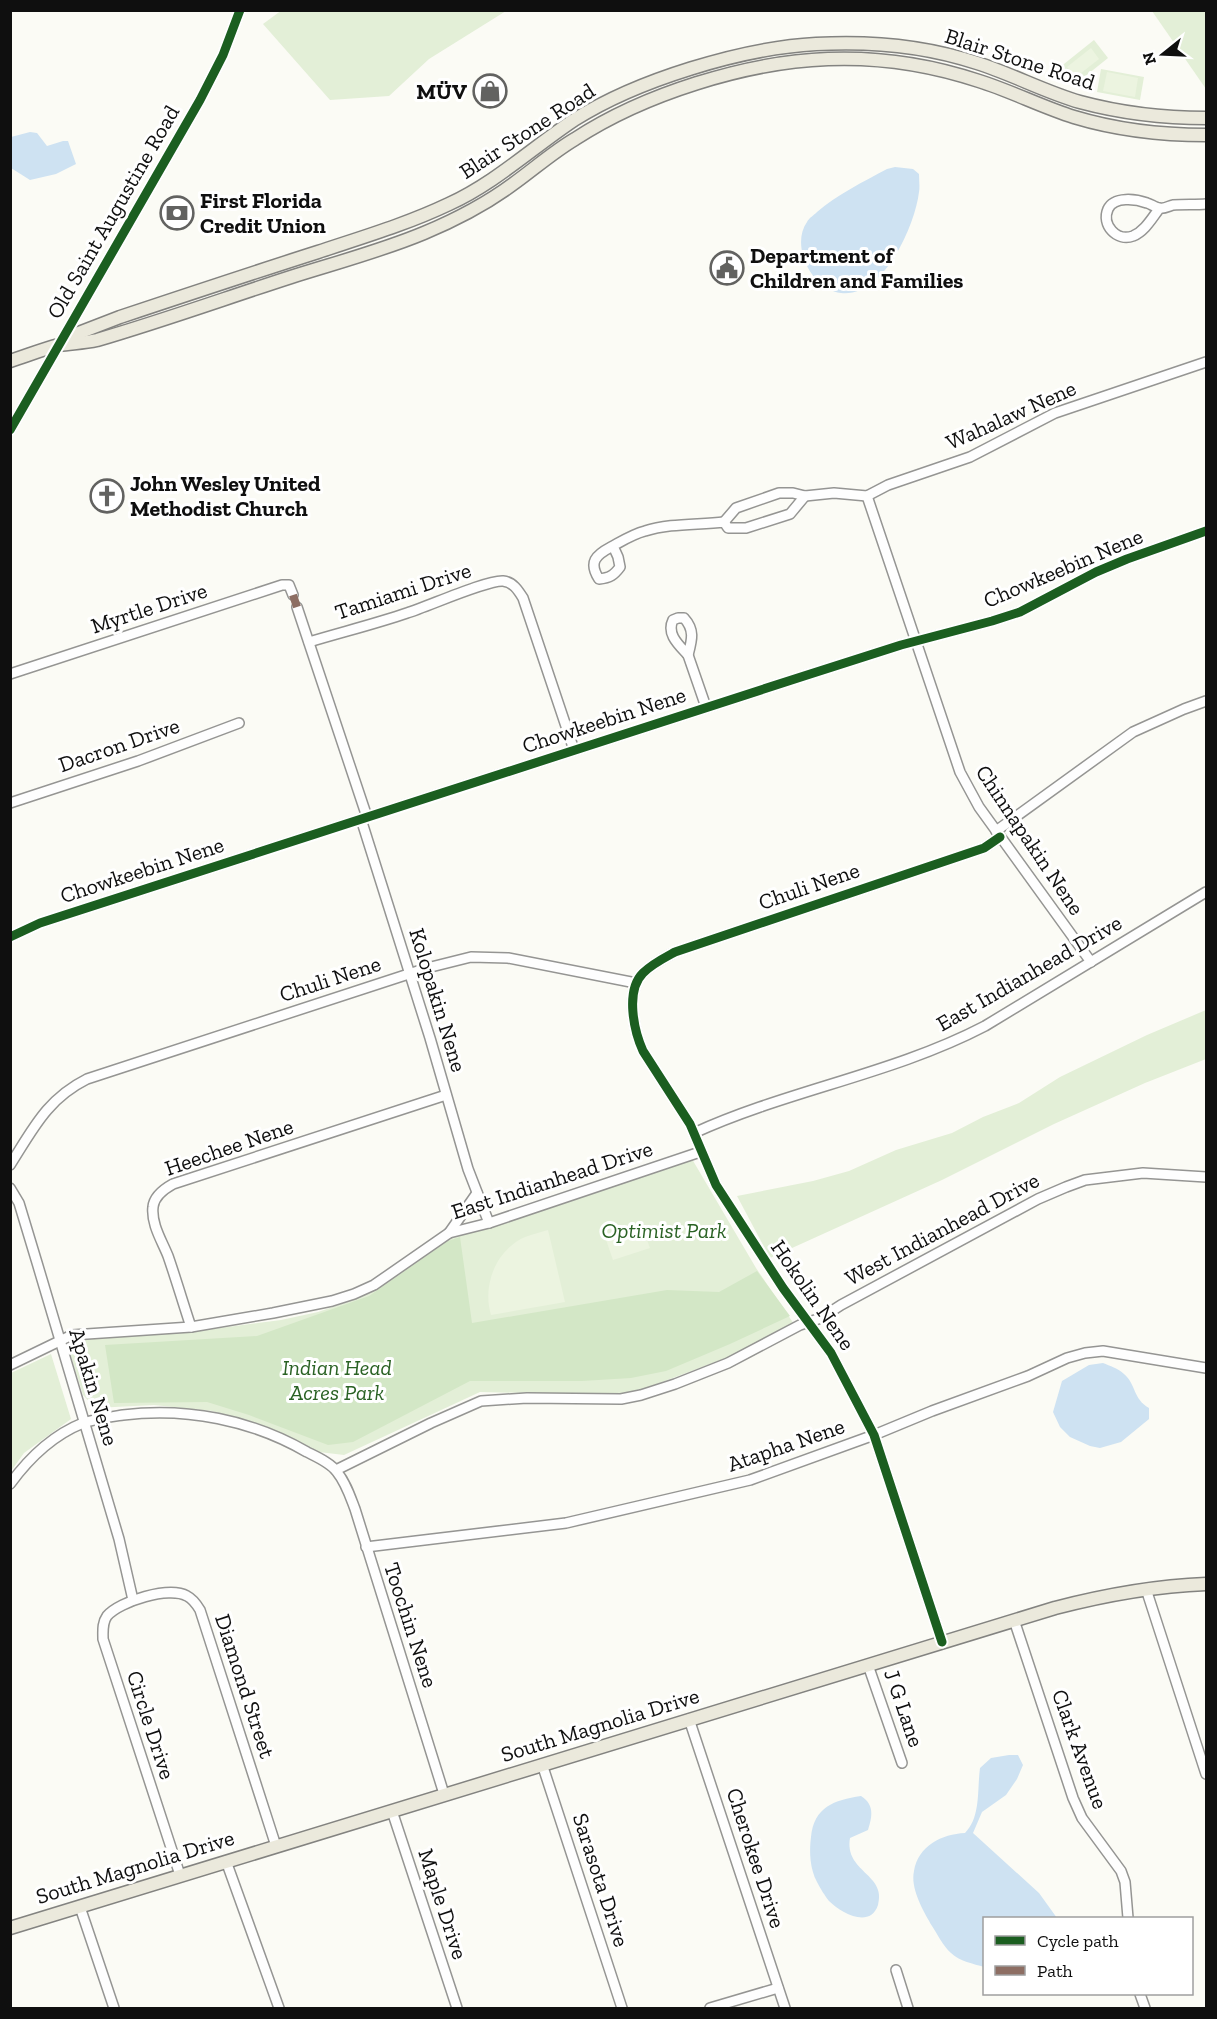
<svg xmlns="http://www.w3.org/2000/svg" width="1217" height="2019" font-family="'Zilla Slab',serif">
	<rect width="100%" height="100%" fill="#fbfbf5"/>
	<g fill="#e3efd7">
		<path d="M282 10H506V11L429 59 389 96 330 100 263 24Z"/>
		<path d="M1152 11H1206V89Z"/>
		<path d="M1094 40 1108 58 1073 86 1059 68Z"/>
		<path d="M1101 69 1144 77 1140 100 1097 92Z"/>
		<path d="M1206 1010V1059L1145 1083 1054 1124 942 1180 770 1258 737 1196 813 1181 849 1171 896 1150 952 1133 983 1117 1019 1103 1060 1077 1147 1035Z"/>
		<path d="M692 1159 756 1268 794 1324 726 1358 646 1388 616 1395 480 1392 344 1455 319 1452 266 1427 212 1411 154 1405 95 1408 83 1395 69 1350 74 1341 104 1336 197 1331 281 1320 318 1312 356 1299 373 1289 447 1239Z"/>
		<path d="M51 1354 71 1419 24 1453 11 1471V1373Z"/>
	</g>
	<path fill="#d3e7c6" d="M460 1237 472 1323 667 1290 719 1292 757 1271 790 1316 730 1344 666 1371 631 1378 582 1381H470L353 1442 328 1445 249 1415 207 1402 114 1403 105 1345 257 1336 369 1296 448 1241Z"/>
	<g fill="#ecf4e0">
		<path d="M1091 48 1099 59 1076 77 1067 67Z"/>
		<path d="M1107 72 1138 78 1135 97 1103 91Z"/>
		<path d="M641 1224 650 1248 613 1260 605 1237Z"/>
		<path d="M548 1230 565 1302 491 1315C482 1285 496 1250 525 1237 533 1234 541 1232 548 1230Z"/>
	</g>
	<g fill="#cee2f2">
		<path d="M30 132 37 133 47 146 63 141H68L76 164 56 174 30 180 11 168V137Z"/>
		<path d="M895 167 913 169 919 174C919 180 920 187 919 192 915 226 883 298 841 293 812 290 790 246 807 222 809 218 814 215 817 212 838 194 863 182 887 169Z"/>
		<path d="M1103 1363C1110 1366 1118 1368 1124 1374 1136 1384 1133 1399 1149 1408V1419L1121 1442 1100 1448 1090 1446 1070 1437 1060 1427 1053 1412 1062 1381 1089 1365Z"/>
		<path d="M1009 1755H1018L1023 1765 1017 1779 1006 1795 982 1812 973 1833 1039 1893 1057 1918H984V1967C974 1964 959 1961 951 1953 943 1946 938 1935 932 1926 924 1912 910 1889 914 1871 918 1846 942 1834 965 1833 981 1817 977 1790 980 1768L991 1758Z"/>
		<path d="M861 1796C875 1805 872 1817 868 1830L850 1838C844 1872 887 1874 878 1905 870 1929 841 1913 829 1901 825 1896 820 1888 817 1882 810 1869 809 1852 811 1837 814 1807 834 1800 861 1796Z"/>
	</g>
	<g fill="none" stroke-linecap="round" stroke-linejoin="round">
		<g stroke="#959593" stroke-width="12">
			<g id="minor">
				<path d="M1159 209C1152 218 1145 231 1133 236 1117 242 1101 225 1108 209 1114 196 1136 199 1147 203 1151 204 1156 208 1160 208 1164 209 1169 206 1173 205 1184 204 1196 205 1206 204"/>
				<path d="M10 430 200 100 223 55 240 10"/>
				<path d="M867 496 960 772 979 807 1091 962"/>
				<path d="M724 522 736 508 779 493H793L805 496 834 493 867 496 888 485 970 457 1055 413 1206 362"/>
				<path d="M613 546 618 557 620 567C614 575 610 578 599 579 588 562 596 555 611 547 622 541 633 534 645 531 670 523 698 525 724 522L728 528H746L790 514 805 496"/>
				<path d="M297 607 367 817"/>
				<path d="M678 618H684C695 630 692 640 688 655 679 645 666 634 673 620Z"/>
				<path d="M309 642C342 632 375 624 407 613 427 607 486 580 503 581 513 582 518 590 523 598L574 750"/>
				<path d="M688 655 706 707"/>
				<path d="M10 674 282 585H289L293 595"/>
				<path d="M10 803 138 761 239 723"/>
				<path d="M361 819 430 1038 468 1169 489 1223"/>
				<path d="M996 831 1133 732 1184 709 1206 701"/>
				<path d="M10 937 40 923 804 676 901 645 992 621 1020 612 1096 572 1127 559 1206 531"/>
				<path d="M694 1133C788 1090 893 1074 985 1026L1206 892"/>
				<path d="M10 1165C33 1129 47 1099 87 1079L427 968 471 957 508 958 636 983"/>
				<path d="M10 1188 19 1203 38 1266 119 1539 133 1600"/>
				<path d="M449 1233 477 1193"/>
				<path d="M191 1327C183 1303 176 1279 168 1256 162 1241 151 1224 153 1207 154 1196 164 1189 173 1184L446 1095"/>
				<path d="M10 1365 72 1335 191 1327 273 1313 332 1301 354 1294 374 1285 449 1233 489 1223 700 1152"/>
				<path d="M336 1470 431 1423 481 1401 527 1398 621 1399 641 1395 675 1384 728 1363 800 1325 821 1318 841 1305 1038 1199 1066 1187 1085 1180 1143 1173 1206 1177"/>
				<path d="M10 1484C29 1458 53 1435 83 1423 95 1419 110 1417 123 1415 186 1407 252 1420 307 1452 317 1457 331 1463 337 1472 346 1483 350 1496 355 1509L444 1794"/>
				<path d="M366 1547 566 1523 750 1480 874 1435 932 1411 1028 1376 1067 1358 1085 1353 1103 1351 1206 1368"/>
				<path d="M1146 1589 1206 1774"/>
				<path d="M1014 1620 1073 1798 1082 1818 1121 1871 1125 1882 1128 1918"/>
				<path d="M942 1642 874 1435 831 1353 783 1288 716 1185 690 1124 643 1051C634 1031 625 991 643 973 652 964 664 958 675 952L984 848 1000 837"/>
				<path d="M868 1665 902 1763"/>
				<path d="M689 1719 785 2008"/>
				<path d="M542 1764 622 2008"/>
				<path d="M392 1811 457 2008"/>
				<path d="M226 1861 279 2008"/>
				<path d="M180 1875 103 1639C103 1631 102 1623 107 1616 120 1601 169 1586 187 1596 193 1599 197 1605 200 1610L276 1846"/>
				<path d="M80 1907 114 2008"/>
				<path d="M896 1970 908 2008"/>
				<path d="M1140 1994 1145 2008"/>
				<path d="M710 2008 778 1988"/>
			</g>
		</g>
		<g stroke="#838380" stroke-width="15">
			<g id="major">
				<path d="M62 343 76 334 120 317C186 295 252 273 318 252 363 237 407 224 449 204 495 183 532 148 574 120 637 80 742 48 816 44 870 41 926 46 977 63 1012 74 1045 92 1080 102 1121 113 1164 118 1206 118"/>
				<path d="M10 361C26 356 43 349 59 345 72 343 84 343 97 340 162 321 226 298 291 277 335 263 381 251 424 233 455 220 486 204 513 184 534 169 553 152 575 139 644 94 746 62 828 59 879 57 931 65 979 81 1011 91 1042 107 1074 117 1117 130 1162 135 1206 135"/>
				<path d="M10 1928 1055 1608C1105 1595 1155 1586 1206 1584"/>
			</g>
		</g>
		<use href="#minor" stroke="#fefefe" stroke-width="9"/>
		<use href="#major" stroke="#ebe9dc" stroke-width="12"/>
		<path stroke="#8d6e63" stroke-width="8" stroke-dasharray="15 8" stroke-linecap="butt" d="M293 595 297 607"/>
		<g stroke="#fff" stroke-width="13">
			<g id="cycleway">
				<path d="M10 430 200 100 223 55 240 10"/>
				<path d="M10 937 40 923 804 676 901 645 992 621 1020 612 1096 572 1127 559 1206 531"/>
				<path d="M942 1642 874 1435 831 1353 783 1288 716 1185 690 1124 643 1051C634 1031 625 991 643 973 652 964 664 958 675 952L984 848 1000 837"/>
			</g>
		</g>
		<use href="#cycleway" stroke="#1b5e20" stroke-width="9"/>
	</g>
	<defs>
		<g id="shop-ring" transform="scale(1.725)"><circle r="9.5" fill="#fff" stroke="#626260" stroke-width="1.5"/><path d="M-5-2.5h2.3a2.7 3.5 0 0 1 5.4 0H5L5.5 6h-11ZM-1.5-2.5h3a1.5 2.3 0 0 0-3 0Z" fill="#626260"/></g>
		<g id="bank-ring" transform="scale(1.725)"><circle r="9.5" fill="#fff" stroke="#626260" stroke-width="1.5"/><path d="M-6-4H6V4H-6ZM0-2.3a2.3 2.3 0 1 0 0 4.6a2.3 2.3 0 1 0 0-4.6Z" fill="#626260"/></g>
		<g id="civic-ring" transform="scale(1.725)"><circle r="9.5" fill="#fff" stroke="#626260" stroke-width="1.5"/><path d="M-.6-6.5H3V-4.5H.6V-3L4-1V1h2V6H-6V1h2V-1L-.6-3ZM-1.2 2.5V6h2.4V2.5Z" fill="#626260"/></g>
		<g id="church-ring" transform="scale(1.725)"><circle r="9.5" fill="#fff" stroke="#626260" stroke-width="1.5"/><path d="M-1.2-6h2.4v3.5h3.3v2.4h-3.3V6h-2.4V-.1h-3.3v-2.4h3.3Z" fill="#626260"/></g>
	</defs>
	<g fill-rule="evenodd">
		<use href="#shop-ring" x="490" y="91"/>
		<use href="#bank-ring" x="177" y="213"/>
		<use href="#civic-ring" x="727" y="268"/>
		<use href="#church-ring" x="107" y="496"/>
	</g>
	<g text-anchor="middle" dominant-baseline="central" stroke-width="6" stroke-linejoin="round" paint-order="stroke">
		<g font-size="22" fill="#0f0f0f" stroke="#fff">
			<text transform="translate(1020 59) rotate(18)">Blair Stone Road</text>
			<text transform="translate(527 131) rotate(-33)">Blair Stone Road</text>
			<text transform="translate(113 212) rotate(-60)">Old Saint Augustine Road</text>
			<text transform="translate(1011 415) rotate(-24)">Wahalaw Nene</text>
			<text transform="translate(1063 568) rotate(-23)">Chowkeebin Nene</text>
			<text transform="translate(403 591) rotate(-18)">Tamiami Drive</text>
			<text transform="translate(149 608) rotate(-18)">Myrtle Drive</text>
			<text transform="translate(604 720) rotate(-18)">Chowkeebin Nene</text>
			<text transform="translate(119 745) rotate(-19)">Dacron Drive</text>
			<text transform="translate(1030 840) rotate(56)">Chinnapakin Nene</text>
			<text transform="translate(142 870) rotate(-18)">Chowkeebin Nene</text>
			<text transform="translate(809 886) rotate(-19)">Chuli Nene</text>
			<text transform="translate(1029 973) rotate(-30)">East Indianhead Drive</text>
			<text transform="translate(330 979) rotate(-18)">Chuli Nene</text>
			<text transform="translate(438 1000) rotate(73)">Kolopakin Nene</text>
			<text transform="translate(229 1147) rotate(-19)">Heechee Nene</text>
			<text transform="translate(552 1180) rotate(-18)">East Indianhead Drive</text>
			<text transform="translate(942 1229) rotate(-28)">West Indianhead Drive</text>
			<text transform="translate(813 1295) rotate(55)">Hokolin Nene</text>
			<text transform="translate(94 1387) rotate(73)">Apakin Nene</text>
			<text transform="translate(786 1445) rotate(-19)">Atapha Nene</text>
			<text transform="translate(411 1625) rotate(72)">Toochin Nene</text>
			<text transform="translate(245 1686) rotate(72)">Diamond Street</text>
			<text transform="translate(904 1708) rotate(71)">J G Lane</text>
			<text transform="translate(151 1725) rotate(72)">Circle Drive</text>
			<text transform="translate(600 1725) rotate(-17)">South Magnolia Drive</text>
			<text transform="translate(1080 1749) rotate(70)">Clark Avenue</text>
			<text transform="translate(756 1858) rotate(72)">Cherokee Drive</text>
			<text transform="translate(135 1867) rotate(-17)">South Magnolia Drive</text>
			<text transform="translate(601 1880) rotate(72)">Sarasota Drive</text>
			<text transform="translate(443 1904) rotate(72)">Maple Drive</text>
		</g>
		<g font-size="22" font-weight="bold" fill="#0f0f0f" stroke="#fff" text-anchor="start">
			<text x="467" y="91" text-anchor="end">MÜV</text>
			<text x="200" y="200">First Florida<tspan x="200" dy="25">Credit Union</tspan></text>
			<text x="750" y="255">Department of<tspan x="750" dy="25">Children and Families</tspan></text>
			<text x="130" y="483">John Wesley United<tspan x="130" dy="25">Methodist Church</tspan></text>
		</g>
		<g font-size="22" font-style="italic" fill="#2a6224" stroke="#fff">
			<text x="664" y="1230">Optimist Park</text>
			<text x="337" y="1367">Indian Head<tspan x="337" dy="25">Acres Park</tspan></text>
		</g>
	</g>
	<rect width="1217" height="2019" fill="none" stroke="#0f0f0f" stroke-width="24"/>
	<rect x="983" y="1917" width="210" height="78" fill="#ffffff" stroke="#9f9f9f" stroke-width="1.5"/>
	<rect x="995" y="1936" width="30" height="9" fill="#1b5e20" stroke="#9f9f9f" stroke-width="1.5"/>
	<text x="1037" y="1947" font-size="18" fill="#0f0f0f">Cycle path</text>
	<rect x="995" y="1966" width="30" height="9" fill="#8d6e63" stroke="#9f9f9f" stroke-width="1.5"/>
	<text x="1037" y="1977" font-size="18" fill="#0f0f0f">Path</text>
	<g transform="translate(1163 54) rotate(252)" stroke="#ffffff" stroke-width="4.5" paint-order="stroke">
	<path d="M0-4.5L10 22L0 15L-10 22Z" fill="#0f0f0f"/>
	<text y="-9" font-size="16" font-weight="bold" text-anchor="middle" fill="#0f0f0f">N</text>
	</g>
</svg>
